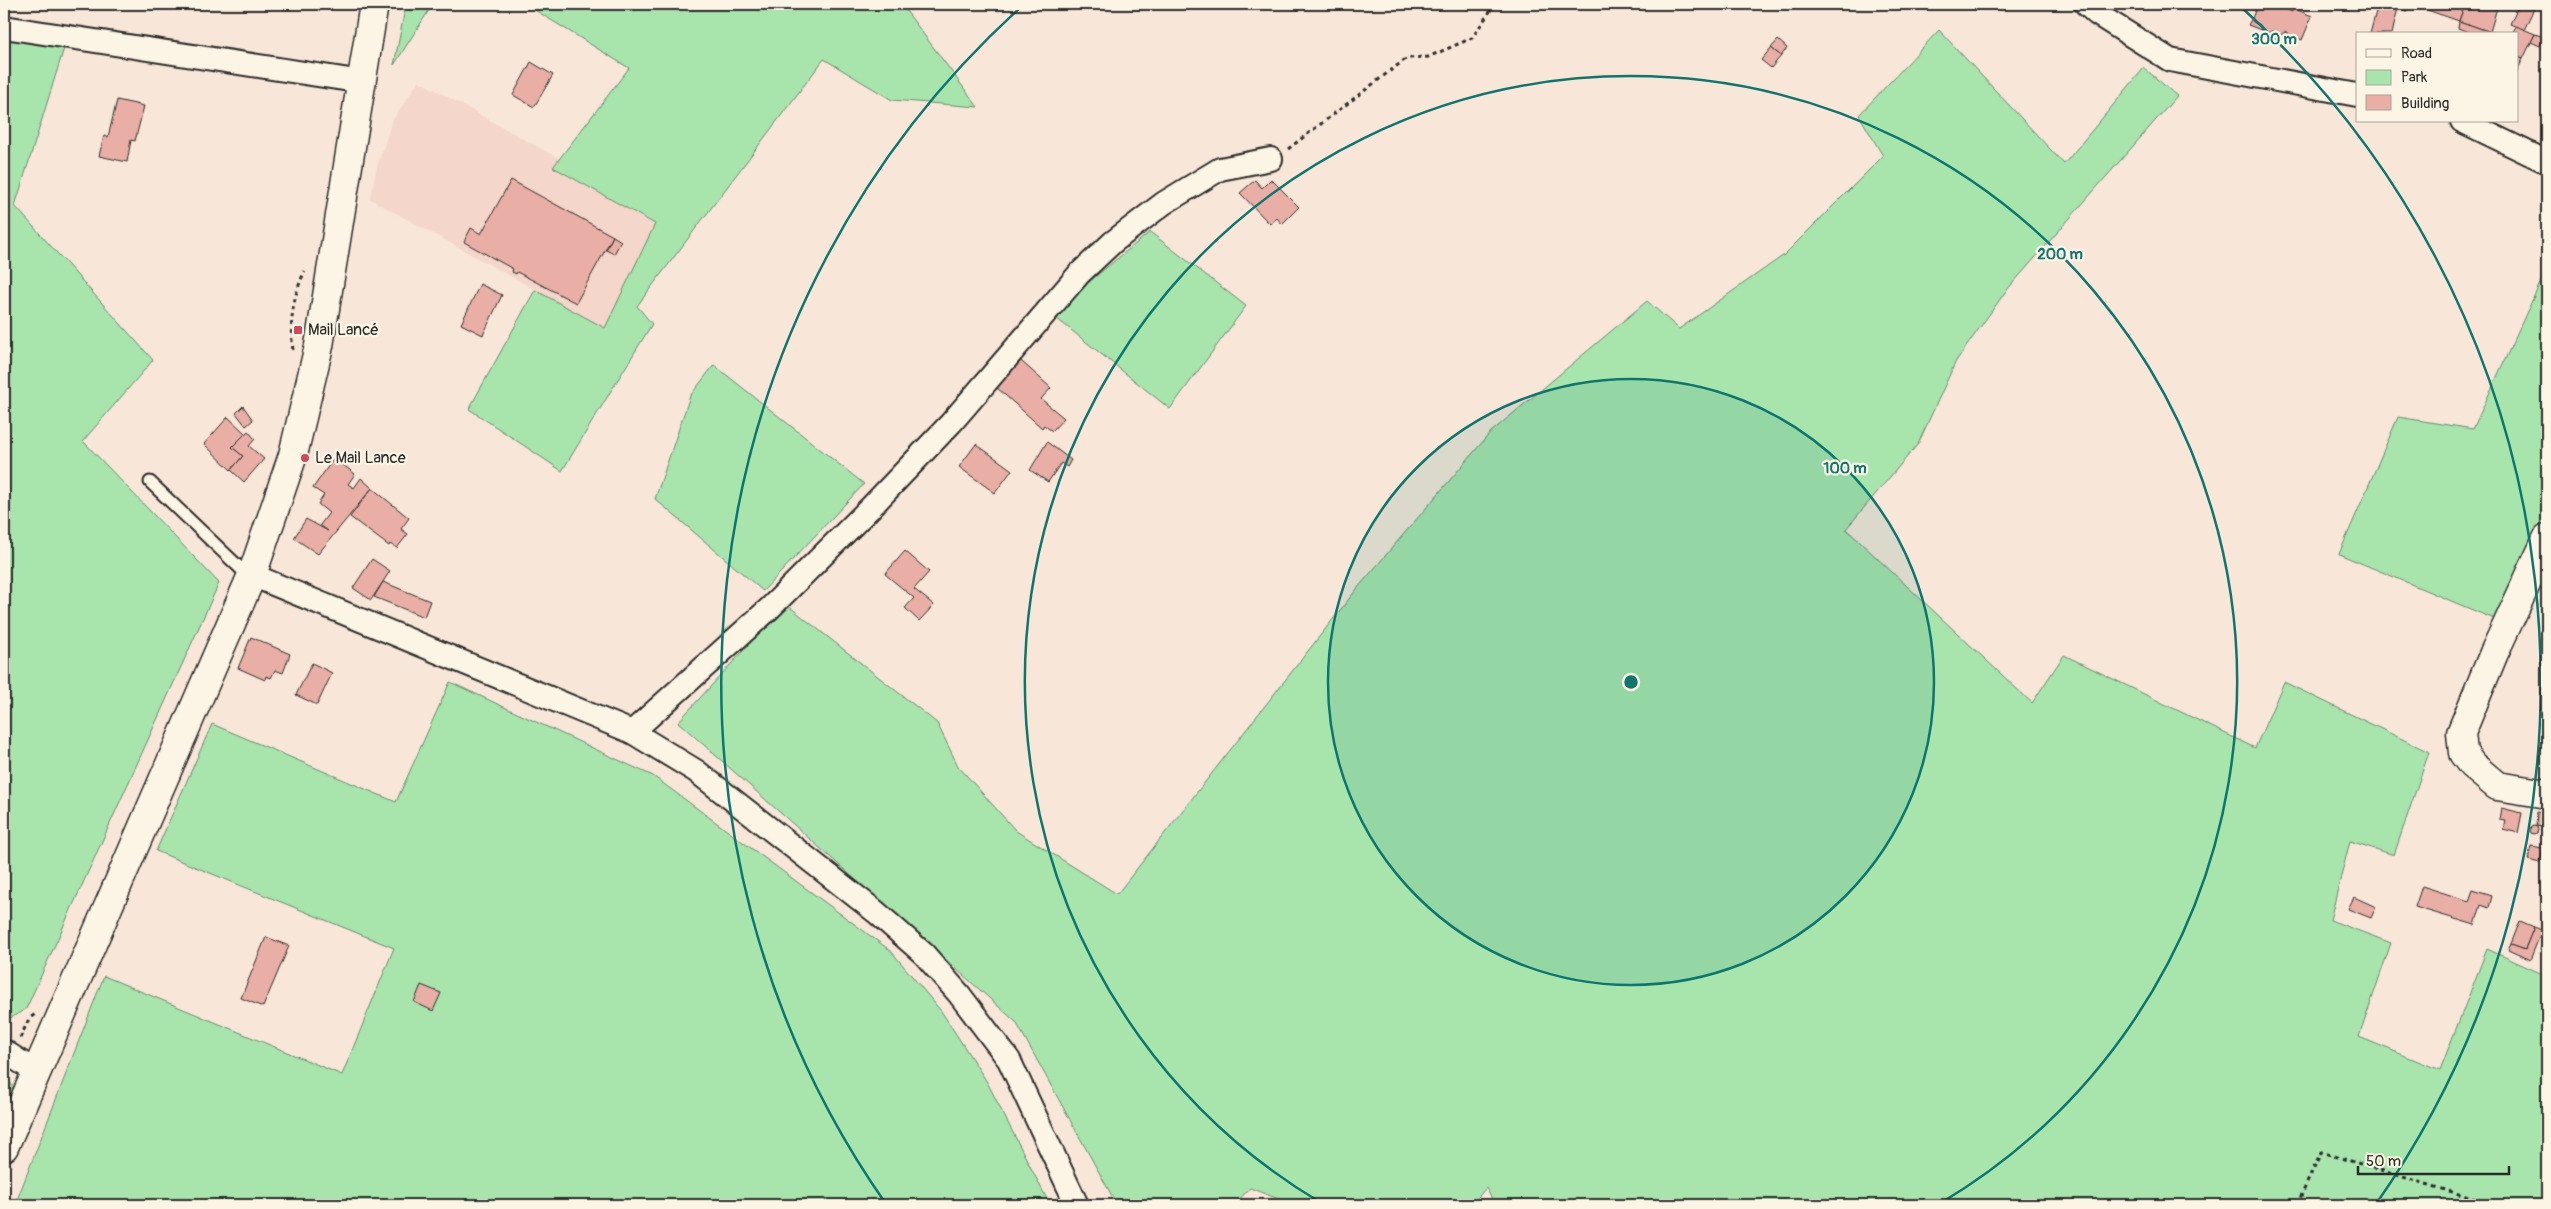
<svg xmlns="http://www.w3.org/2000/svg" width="2551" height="1209" font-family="Pangolin,sans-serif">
	<rect width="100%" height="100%" fill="#f8e7d9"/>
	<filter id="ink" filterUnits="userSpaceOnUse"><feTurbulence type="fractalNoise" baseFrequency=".02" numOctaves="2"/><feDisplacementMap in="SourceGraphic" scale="10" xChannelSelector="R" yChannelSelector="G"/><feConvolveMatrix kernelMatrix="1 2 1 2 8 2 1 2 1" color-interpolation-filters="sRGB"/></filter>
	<g filter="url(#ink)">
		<path fill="#f4d6ca" d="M419 81 560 159 554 168 656 224 605 328 370 199 377 167 392 121Z"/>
		<g fill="#a7e5ad" stroke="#69886c">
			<path d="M406 4H433L394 65Z"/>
			<path d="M525 4H901L978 107 892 100 824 59 637 306 652 324 562 471 469 409 535 290 605 328 655 224 553 167 629 68Z"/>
			<path d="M1939 30 2064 164 2144 68 2177 96 2006 291 1956 361 1918 444 1846 529 2032 703 2064 655 2255 748 2284 682 2429 752 2394 855 2350 841 2330 920 2391 943 2359 1037 2440 1070 2487 949 2547 976V1205H1495L1486 1188 1471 1205H1294L1250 1188 1234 1205H1117L1016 1022 678 722 786 604 937 723 958 766 1016 831 1117 894 1356 590 1491 432 1647 301 1679 329 1784 255 1883 156 1859 115Z"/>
			<path d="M4 35 65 45 15 206 153 360 83 441 219 583 26 1009 7 1020 4 1017Z"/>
			<path d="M1150 232 1246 306 1170 409 1056 318 1090 281Z"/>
			<path d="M2547 268V520L2499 621 2339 554 2398 417 2473 429Z"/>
			<path d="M714 365 864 484 763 591 655 499 690 396Z"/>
			<path d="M450 682 653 776 891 951 941 1011 987 1082 1050 1205H15L104 976 342 1075 394 948 156 851 212 724 396 802Z"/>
			<path d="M7 1079 14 1087 4 1122V1087Z"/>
		</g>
		<g fill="#e9afa7" stroke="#2b2b2b">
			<path d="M2258 4H2278L2280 7 2292 12 2293 8 2312 16 2302 40 2284 32 2282 35 2272 31 2268 33 2261 30 2260 25 2253 22 2252 18Z"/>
			<path d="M2378 4H2399L2392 34H2370Z"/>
			<path d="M2399 4H2409L2407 11 2398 8Z"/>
			<path d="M2410 4H2465L2459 21Z"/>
			<path d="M2465 4H2498L2490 32 2459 21Z"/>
			<path d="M2519 4H2536L2524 30 2510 24Z"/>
			<path d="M2252 18 2253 22 2260 25 2261 30 2248 25Z"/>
			<path d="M2459 21 2488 31V34H2473L2458 28Z"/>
			<path d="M2516 26 2535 34 2523 59 2517 56V34H2512Z"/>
			<path d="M2535 34 2544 37 2540 46 2531 42Z"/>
			<path d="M1778 40 1787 48 1781 56 1771 48Z"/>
			<path d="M1771 48 1781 56 1771 68 1761 60Z"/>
			<path d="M2517 56 2523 59 2517 71Z"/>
			<path d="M531 62 553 75 534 107 513 95Z"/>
			<path d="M117 100 144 106 135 141 131 140 127 162 99 156 104 136 108 137Z"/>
			<path d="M1271 179 1299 207 1282 224 1277 218 1270 224 1240 193 1255 180 1262 188Z"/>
			<path d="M511 180 613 236 576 303 517 272 516 274 512 272 513 269 464 242 471 228 481 234Z"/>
			<path d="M613 236 621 241 614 254 606 250Z"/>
			<path d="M480 284 502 295 483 335 461 324Z"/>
			<path d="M1021 361 1051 388 1041 399 1064 418 1052 431 1044 425 1042 428 996 387Z"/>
			<path d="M243 406 253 420 246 426 236 413Z"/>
			<path d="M228 417 246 434 232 447 243 456 231 470 204 444Z"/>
			<path d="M248 431 255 439 249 446 264 459 244 482 231 470 243 456 232 447Z"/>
			<path d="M1047 442 1071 460 1067 467 1061 463 1048 482 1030 470Z"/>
			<path d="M976 444 1012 470 995 493 959 467Z"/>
			<path d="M334 458 355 474 348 484 354 488 361 478 372 488 318 554 294 538 306 519 328 531 320 525 329 513 318 504 324 495 313 488Z"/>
			<path d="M372 488 409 518 401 529 408 534 397 548 390 544 389 546 350 517Z"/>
			<path d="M905 551 929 572 914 589 934 605 919 621 905 608 914 598 885 574Z"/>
			<path d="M372 559 390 571 371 600 353 588Z"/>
			<path d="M383 582 430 601 424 617 374 597Z"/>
			<path d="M251 637 290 654 283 673 275 670 271 678 266 676 265 680 238 668Z"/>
			<path d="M312 663 332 673 317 705 296 695Z"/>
			<path d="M2501 808 2522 813 2518 833 2503 829 2505 821 2499 820Z"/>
			<path d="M2537 812 2547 813V828L2536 826Z"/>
			<circle cx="2534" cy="830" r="4"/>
			<path d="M2531 846 2543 848 2540 863 2528 860Z"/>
			<path d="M2422 886 2469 901 2473 890 2492 896 2489 908 2481 905 2475 925 2415 907Z"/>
			<path d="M2354 897 2376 907 2371 918 2348 909Z"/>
			<path d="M2520 921 2534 927 2525 949 2511 944Z"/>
			<path d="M2534 927 2542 930 2530 960 2508 950 2511 944 2525 949Z"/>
			<path d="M2547 934V953L2540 950Z"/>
			<path d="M266 937 289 946 263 1007 241 998Z"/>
			<path d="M421 985 441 993 433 1011 414 1002Z"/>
		</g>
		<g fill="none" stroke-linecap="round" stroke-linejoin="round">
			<g stroke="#2b2b2b" stroke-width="15">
				<path id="service" d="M150 482 241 569 252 574"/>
			</g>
			<g stroke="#2b2b2b" stroke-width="26">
				<g id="minor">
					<path d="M2086 4 2097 14 2170 60 2357 95"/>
					<path d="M4 27 363 82"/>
					<path d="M2462 121 2547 162"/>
					<path d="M252 575 632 732 696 771 876 912 924 954 959 994 1009 1060 1077 1205"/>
					<path d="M632 732 770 608 870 508 951 423 1079 274 1113 242 1164 203 1220 169 1271 159"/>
					<path d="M4 1051 36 1072"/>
				</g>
			</g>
			<g stroke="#2b2b2b" stroke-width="31">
				<path id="tertiary" d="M2547 539 2494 653 2461 733 2463 753 2472 765 2497 786 2547 794"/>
			</g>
			<g stroke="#2b2b2b" stroke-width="31">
				<path id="secondary" d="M4 1147 252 575 293 455 319 346 374 4"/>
			</g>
			<g stroke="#2b2b2b" stroke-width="3" stroke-dasharray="4 4" stroke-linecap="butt">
				<path d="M1288 149 1407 58 1428 57 1472 38 1495 4"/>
				<path d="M293 350C289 323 293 295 305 271"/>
				<path d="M20 1038 29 1019 35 1014"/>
				<path d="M2297 1205 2321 1152 2495 1205"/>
			</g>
			<use href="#service" stroke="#fcf5e5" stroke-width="11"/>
			<use href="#minor" stroke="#fcf5e5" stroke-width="22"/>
			<use href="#tertiary" stroke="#fcf5e5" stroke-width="28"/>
			<use href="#secondary" stroke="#fcf5e5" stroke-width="28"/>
		</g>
	</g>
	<circle cx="1631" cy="682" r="303" fill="#0f766e" fill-opacity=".12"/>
	<g fill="none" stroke="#0f766e" stroke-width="2.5">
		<circle cx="1631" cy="682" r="303"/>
		<path d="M1323 1204A606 606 0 1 1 1939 1204"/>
		<path d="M886 1204A910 910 0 0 1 1022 6M2240 6A910 910 0 0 1 2376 1204"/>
	</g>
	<g fill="#d1495b" stroke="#fcf5e5" stroke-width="2">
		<rect x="293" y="325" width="10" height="10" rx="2.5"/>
		<circle cx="305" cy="458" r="5"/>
	</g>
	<g text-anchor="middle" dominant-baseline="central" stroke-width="4.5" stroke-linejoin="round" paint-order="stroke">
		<g font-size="16" fill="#2b2b2b" stroke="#fcf5e5" text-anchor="start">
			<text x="308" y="330">Mail Lancé</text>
			<text x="315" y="458">Le Mail Lance</text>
		</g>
	</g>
	<circle cx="1631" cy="682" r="8" fill="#0f766e" stroke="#fcf5e5" stroke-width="2.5"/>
	<g font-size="15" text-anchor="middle" font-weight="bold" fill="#0f766e" stroke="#fcf5e5" stroke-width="4.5" stroke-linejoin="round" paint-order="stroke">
		<text x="2274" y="44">300 m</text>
		<text x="2060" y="259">200 m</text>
		<text x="1845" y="473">100 m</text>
	</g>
	<rect width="2551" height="1209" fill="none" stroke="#fcf5e5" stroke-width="20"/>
	<rect x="10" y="10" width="2531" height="1189" fill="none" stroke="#2b2b2b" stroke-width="2" filter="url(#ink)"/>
	<rect x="2356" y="32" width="162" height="90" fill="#fcf5e5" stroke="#a8a49b"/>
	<rect x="2366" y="49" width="25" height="8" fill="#fcf5e5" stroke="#a8a49b"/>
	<text x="2401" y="58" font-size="15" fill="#2b2b2b">Road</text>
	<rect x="2366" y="70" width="25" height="15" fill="#a7e5ad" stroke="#a8a49b"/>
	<text x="2401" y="82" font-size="15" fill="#2b2b2b">Park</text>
	<rect x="2366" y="95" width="25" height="15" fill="#e9afa7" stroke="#a8a49b"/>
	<text x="2401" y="108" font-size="15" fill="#2b2b2b">Building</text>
	<path d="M2358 1166v8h151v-8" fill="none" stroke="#2b2b2b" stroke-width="2.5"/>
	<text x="2366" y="1166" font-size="15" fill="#2b2b2b" stroke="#fcf5e5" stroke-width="4" paint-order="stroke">50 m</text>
</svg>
